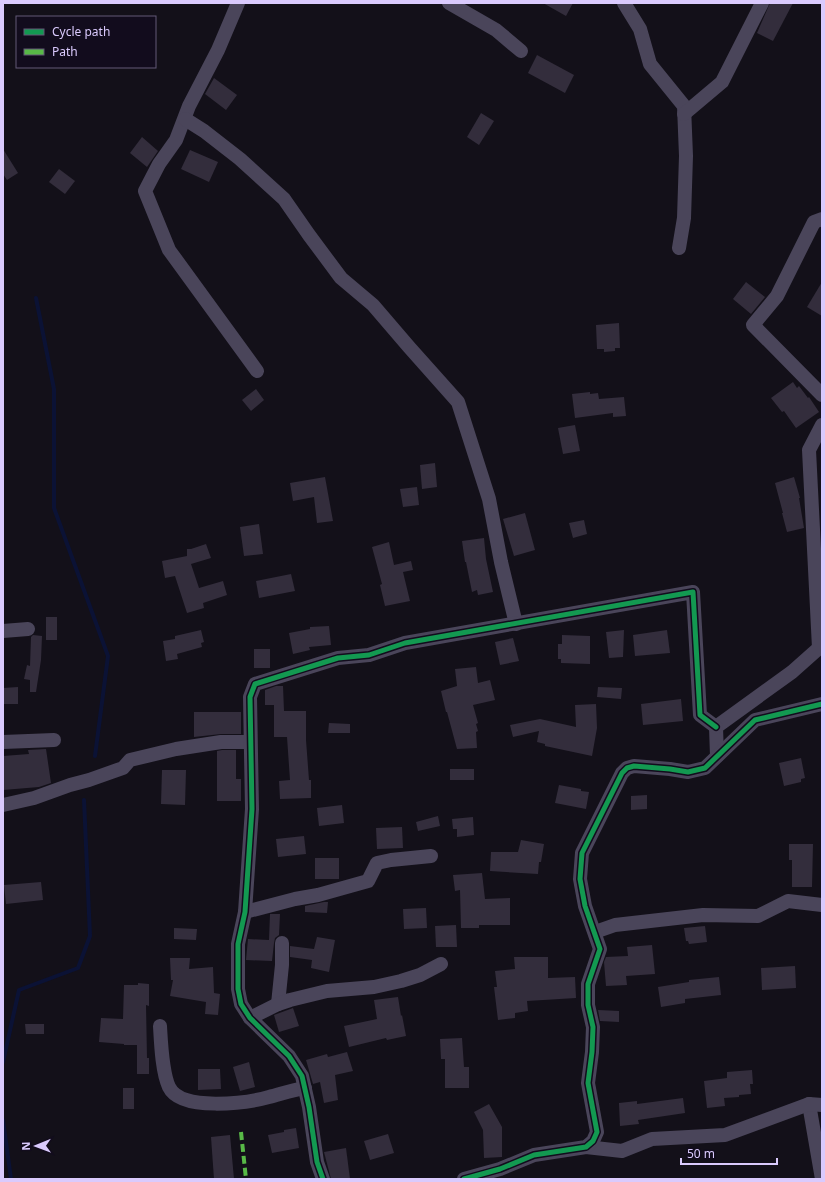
<svg xmlns="http://www.w3.org/2000/svg" width="825" height="1182" font-family="'Noto Sans',sans-serif">
	<rect width="100%" height="100%" fill="#131019"/>
	<g fill="none" stroke-linecap="round" stroke-linejoin="round">
		<g stroke="#0b1235" stroke-width="4">
			<path d="M36 298 54 389V508L108 656 95 756"/>
			<path d="M3 1062 19 990 78 968 90 936 84 800"/>
			<path d="M3 1120 11 1179"/>
		</g>
	</g>
	<g fill="#332d3c">
		<path d="M543 3H573L566 16Z"/>
		<path d="M770 3H793L773 41 757 33Z"/>
		<path d="M537 55 574 75 565 93 528 73Z"/>
		<path d="M214 78 237 95 226 110 205 94Z"/>
		<path d="M481 113 494 121 479 145 467 137Z"/>
		<path d="M142 137 158 151 147 167 130 153Z"/>
		<path d="M3 149 18 173 7 180 3 174Z"/>
		<path d="M190 150 218 162 209 182 181 169Z"/>
		<path d="M59 169 75 181 65 194 49 182Z"/>
		<path d="M746 282 765 297 751 314 733 299Z"/>
		<path d="M822 282V316L807 307Z"/>
		<path d="M619 323 620 348H615V351L604 352V349H597L596 325Z"/>
		<path d="M793 382 797 388 799 386 808 398 809 397 819 412 796 428 784 411 782 412 771 398Z"/>
		<path d="M256 389 264 400 251 411 242 400Z"/>
		<path d="M590 392V394L598 393 599 399 624 397 626 416 613 417V413L575 418 572 394Z"/>
		<path d="M575 425 580 451 563 454 558 428Z"/>
		<path d="M435 463 437 487 422 489 420 465Z"/>
		<path d="M325 477 333 521 317 523 314 497 293 501 290 483Z"/>
		<path d="M794 477 800 498H799L804 528 787 532 782 513H783L775 483Z"/>
		<path d="M417 487 419 505 403 507 400 489Z"/>
		<path d="M525 513 535 550 514 556 503 519Z"/>
		<path d="M584 520 587 534 573 538 569 523Z"/>
		<path d="M259 524 263 554 244 556 240 527Z"/>
		<path d="M484 538 486 559 493 592 478 595 477 590 472 592 466 562H465L462 541Z"/>
		<path d="M389 542 394 565 411 561 413 570 403 572 410 601 385 606 380 585 382 584 372 547Z"/>
		<path d="M206 544 211 558 191 564 199 588 223 581 227 595 203 603 204 608 187 613 175 576 165 578 162 561 187 556V549H191Z"/>
		<path d="M291 574 295 591 259 598 256 581Z"/>
		<rect x="46" y="617" width="11" height="23"/>
		<path d="M329 626 331 645 309 647 310 650 293 654 289 633 310 629V627Z"/>
		<path d="M201 630 204 642 201 643 202 647 177 654 178 659 166 661 163 641 175 639V636Z"/>
		<path d="M624 630 623 657 609 658 606 632Z"/>
		<path d="M667 630 670 653 635 656 633 635Z"/>
		<path d="M33 635 42 636 41 660 36 692H30V680L24 679 27 665 30 666 31 637Z"/>
		<path d="M562 635 590 636V664L561 663V659H558V644H562Z"/>
		<path d="M513 638 519 661 500 665 495 642Z"/>
		<rect x="254" y="649" width="16" height="19"/>
		<path d="M476 667 478 683 490 680 495 700 473 705 478 723 476 724 478 731 476 732 477 748 457 749 447 712H446L441 691 457 686 455 669Z"/>
		<path d="M276 686H283L284 711H306V740L309 780H311V798L280 799 279 781 290 780 287 737H274V705H265V690Z"/>
		<path d="M18 687V704H3V688Z"/>
		<path d="M598 687 622 688 621 699 597 697Z"/>
		<path d="M681 699 683 721 643 725 641 704Z"/>
		<path d="M596 704 597 728 592 756 545 746V744L537 742 539 731 513 737 510 725 540 719 576 727 575 705Z"/>
		<path d="M194 712H241V734H221L194 737Z"/>
		<path d="M329 723 350 724V733H328Z"/>
		<path d="M46 749 51 783 39 787 3 790V756L29 754 28 750Z"/>
		<path d="M222 750H236V779H241V801H217V751Z"/>
		<path d="M801 758 805 778 801 779V782L784 786 779 763Z"/>
		<rect x="450" y="769" width="24" height="11"/>
		<path d="M162 770H186L185 805 161 804Z"/>
		<path d="M559 785 581 789V791L589 792 586 809 555 803Z"/>
		<path d="M647 795V809L631 810V796Z"/>
		<path d="M342 805 344 823 319 826 317 808Z"/>
		<path d="M438 816 440 826 418 831 416 822Z"/>
		<path d="M473 817 474 835 457 837V829H453L452 819Z"/>
		<path d="M402 827 403 848 377 849 376 828Z"/>
		<path d="M304 836 306 854 278 857 276 839Z"/>
		<path d="M521 840 544 844 541 862H539L538 874 490 871 491 852H518Z"/>
		<path d="M789 844H813L812 887H792V860H789Z"/>
		<rect x="315" y="858" width="24" height="21"/>
		<path d="M482 873 485 899 510 898V925H479V928H461L460 890 455 891 453 875Z"/>
		<path d="M41 882 43 900 6 904 4 885Z"/>
		<path d="M324 902H328L327 913 305 912V906Z"/>
		<path d="M426 908 427 928 404 929 403 909Z"/>
		<path d="M270 914H280L279 935 275 938 274 943 272 961 246 960 248 939 269 940Z"/>
		<path d="M456 925 457 947H436L435 926Z"/>
		<path d="M705 926 707 942 689 944 688 941H686L684 928Z"/>
		<path d="M174 928 197 929 196 940 174 939Z"/>
		<path d="M317 937 335 940 329 972 311 968 312 960 290 957V946L314 949Z"/>
		<path d="M652 945 655 974 626 976 627 985 606 986 604 962 606 957 628 956 627 947Z"/>
		<path d="M514 957H548V978L575 977 576 998 527 1001 528 1011 515 1013V1018L498 1020 494 987H497L495 971 515 969Z"/>
		<path d="M170 958H190L189 969 213 967 214 993 220 994 218 1015 205 1014 206 1002 170 996 173 980H171Z"/>
		<path d="M795 966 796 988 762 990 761 968Z"/>
		<path d="M719 977 721 995 685 999V1003L661 1007 658 987 689 982V980Z"/>
		<path d="M138 983 149 984V1006L146 1005 147 1058H149V1074H137V1045H124V1044L99 1042 101 1018 123 1019 124 985H138Z"/>
		<path d="M398 997 401 1016 402 1015 406 1036 387 1040 386 1038 349 1047 344 1026 377 1019 374 1000Z"/>
		<path d="M293 1008 299 1026 279 1032 274 1015Z"/>
		<path d="M598 1010 619 1011V1022L600 1021Z"/>
		<path d="M25 1024H44V1034H26Z"/>
		<path d="M462 1038 464 1067H469V1088H445V1059H441L440 1039Z"/>
		<path d="M347 1052 353 1071 335 1075 338 1100 324 1103 320 1082 313 1084 306 1060 327 1054 328 1057Z"/>
		<path d="M249 1062 255 1087 240 1091 233 1067Z"/>
		<path d="M198 1069H220L221 1089 198 1090Z"/>
		<path d="M752 1070 753 1084H750L751 1094 739 1095V1097L724 1098 725 1106 707 1108 704 1081 727 1078V1072Z"/>
		<rect x="123" y="1088" width="11" height="21"/>
		<path d="M683 1098 685 1113 638 1120 639 1124 620 1126 619 1103 637 1101V1104Z"/>
		<path d="M489 1104 502 1127V1157L484 1158 483 1130 474 1112Z"/>
		<path d="M296 1128 299 1148 272 1153 268 1135 284 1132V1130Z"/>
		<path d="M388 1134 394 1153 370 1160 364 1141Z"/>
		<path d="M230 1135 234 1179H214L211 1137Z"/>
		<path d="M346 1148 350 1179H331L324 1152Z"/>
	</g>
	<g fill="none" stroke-linecap="round" stroke-linejoin="round">
		<g stroke="#4a455a" stroke-width="14">
			<path d="M238 3 218 50 189 106 176 140 159 164 145 191 169 250 257 371"/>
			<path d="M449 3 496 30 521 51"/>
			<path d="M624 3 640 29 650 64 684 106 686 156 684 218 679 248"/>
			<path d="M684 114 722 82 762 3"/>
			<path d="M185 119 204 131 240 159 284 199 309 235 341 278 373 305 409 347 458 402 489 499 501 562 516 624"/>
			<path d="M822 219 814 222 777 296 753 325 822 395"/>
			<path d="M3 631 28 629"/>
			<path d="M3 742 54 740"/>
			<path d="M717 756 716 727 792 672 819 648 809 450 822 425"/>
			<path d="M3 805 34 798 70 785 89 780 123 768 130 760 176 749 221 742H250"/>
			<path d="M245 912 295 899 318 895 368 881 377 863 391 860 431 856"/>
			<path d="M595 932 615 925 703 915 758 916 788 901 822 905"/>
			<path d="M278 1004 282 965V943"/>
			<path d="M250 1018 278 1004 290 1000 327 991 374 987 401 981 420 975 441 964"/>
			<path d="M160 1026C161 1043 162 1072 169 1087 181 1112 247 1103 269 1097 281 1094 292 1090 305 1088"/>
			<path d="M809 1104 822 1179"/>
			<path d="M586 1147 622 1151 652 1139 725 1135 809 1104 822 1105"/>
			<path d="M323 1179 317 1162 309 1107 302 1076 289 1056 250 1018 241 1004 238 989V944L245 912 252 809 250 697 255 684 338 658 369 655 405 643 693 592 700 715 716 727"/>
			<path d="M464 1179 500 1169 534 1155 586 1147 593 1141 597 1132 588 1083 592 1052 593 1027 588 1005V984L600 949 585 906 580 879 582 853 622 773 627 768 634 766 670 769 688 772 705 768 755 720 822 704"/>
		</g>
		<path stroke="#58b947" stroke-width="4" stroke-dasharray="8 4" stroke-linecap="butt" d="M241 1132 246 1179"/>
		<g stroke="#120c1d" stroke-width="8">
			<g id="cycleway">
				<path d="M323 1179 317 1162 309 1107 302 1076 289 1056 250 1018 241 1004 238 989V944L245 912 252 809 250 697 255 684 338 658 369 655 405 643 693 592 700 715 716 727"/>
				<path d="M464 1179 500 1169 534 1155 586 1147 593 1141 597 1132 588 1083 592 1052 593 1027 588 1005V984L600 949 585 906 580 879 582 853 622 773 627 768 634 766 670 769 688 772 705 768 755 720 822 704"/>
			</g>
		</g>
		<use href="#cycleway" stroke="#139951" stroke-width="5"/>
	</g>
	<rect width="825" height="1182" fill="none" stroke="#dacafd" stroke-width="8"/>
	<rect x="16" y="16" width="140" height="52" fill="#120c1d" stroke="#625877"/>
	<rect x="24" y="29" width="20" height="6" fill="#139951" stroke="#625877"/>
	<text x="52" y="36" font-size="12" fill="#dacafd">Cycle path</text>
	<rect x="24" y="49" width="20" height="6" fill="#58b947" stroke="#625877"/>
	<text x="52" y="56" font-size="12" fill="#dacafd">Path</text>
	<g transform="translate(36 1146) rotate(269)" stroke="#120c1d" stroke-width="3" paint-order="stroke">
	<path d="M0-3L7 15L0 10L-7 15Z" fill="#dacafd"/>
	<text y="-6" font-size="11" font-weight="bold" text-anchor="middle" fill="#dacafd">N</text>
	</g>
	<path d="M681 1158v6h96v-6" fill="none" stroke="#dacafd" stroke-width="2"/>
	<text x="687" y="1158" font-size="12" fill="#dacafd" stroke="#120c1d" stroke-width="3" paint-order="stroke">50 m</text>
</svg>
